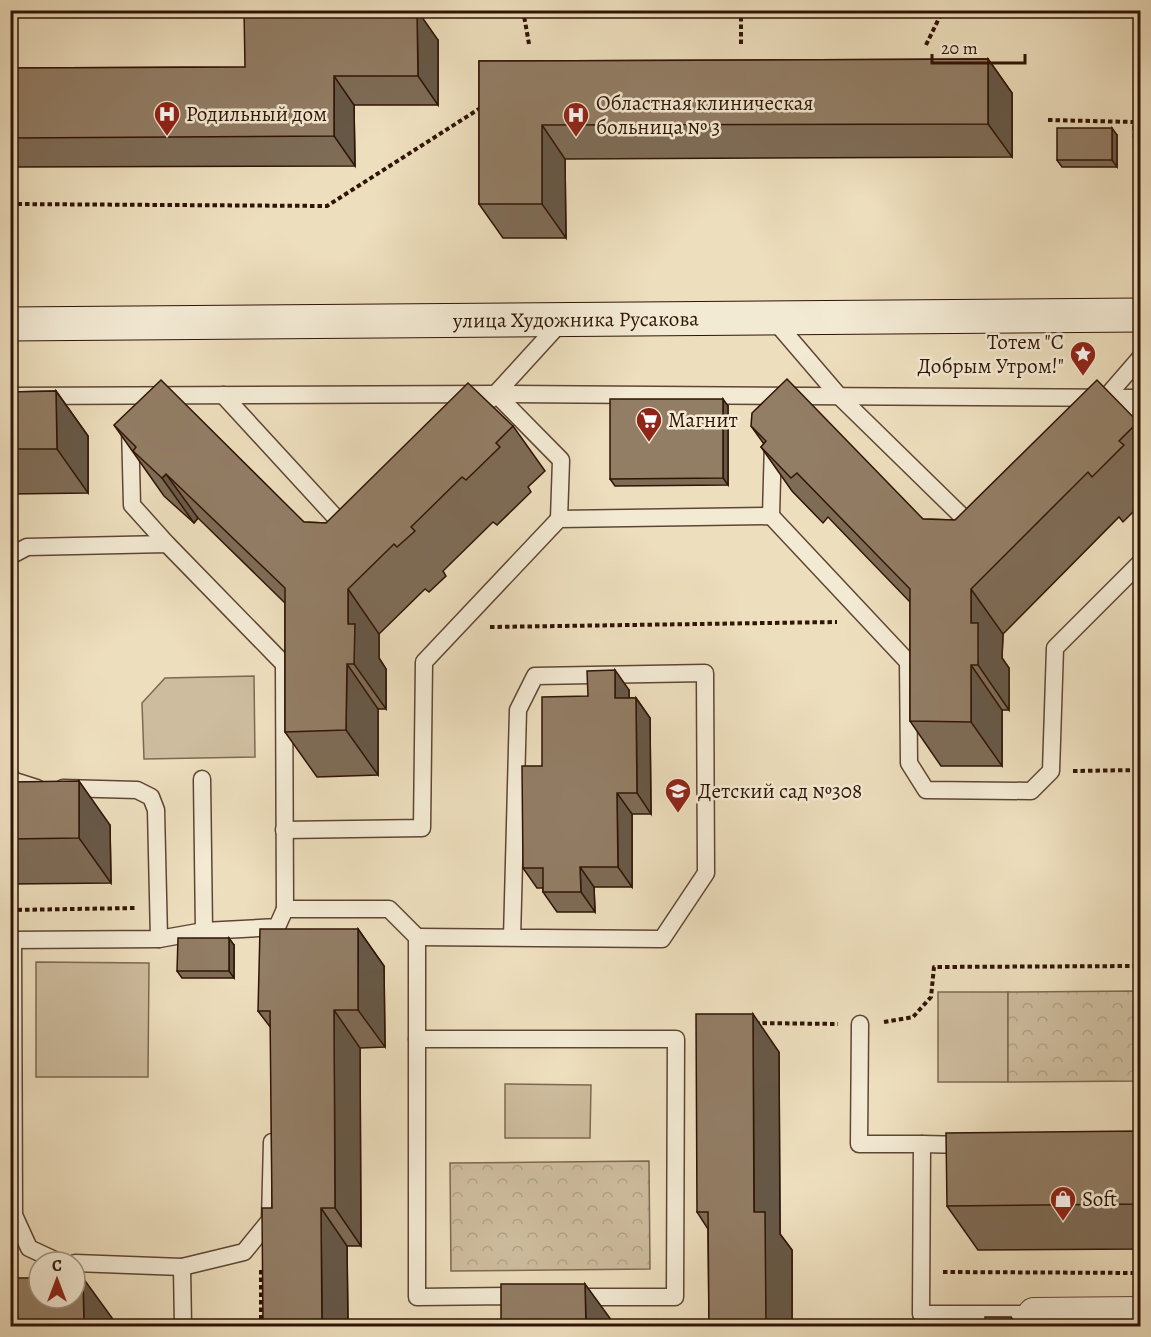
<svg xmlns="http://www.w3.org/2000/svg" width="1151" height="1337" font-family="Alegreya,serif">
	<defs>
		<pattern id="park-crowns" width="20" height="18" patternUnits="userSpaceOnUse" patternTransform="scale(1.5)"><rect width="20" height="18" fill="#cdbc9e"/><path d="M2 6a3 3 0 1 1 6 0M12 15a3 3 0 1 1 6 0" fill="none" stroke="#b0a187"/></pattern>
	</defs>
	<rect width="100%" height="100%" fill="#eddebd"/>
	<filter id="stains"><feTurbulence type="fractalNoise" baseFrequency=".00333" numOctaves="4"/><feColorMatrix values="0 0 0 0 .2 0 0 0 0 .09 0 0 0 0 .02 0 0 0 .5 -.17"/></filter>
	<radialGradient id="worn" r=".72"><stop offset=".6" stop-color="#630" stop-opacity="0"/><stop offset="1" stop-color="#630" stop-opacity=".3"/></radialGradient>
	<g fill="#cdbc9e" stroke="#7e6852" stroke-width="1.5">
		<path d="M254 676 255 757 144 759 142 703 165 678Z"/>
		<path d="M36 962 149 963 148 1077H36Z"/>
		<rect x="938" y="992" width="70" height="90"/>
		<path d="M505 1084 591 1085 590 1138H505Z"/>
	</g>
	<g fill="url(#park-crowns)" stroke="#7e6852" stroke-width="1.5">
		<path d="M1140 991V1081L1008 1082V992Z"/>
		<path d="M649 1161 650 1269 451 1271 450 1163Z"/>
	</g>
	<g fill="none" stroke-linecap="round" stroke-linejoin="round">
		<g stroke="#5f4634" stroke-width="19">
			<g id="lane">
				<path d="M773 319 839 396 974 528 975 526"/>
				<path d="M496 394 561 460 559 519"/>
				<path d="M223 395 348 531"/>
				<path d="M10 396 496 394 1140 398"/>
				<path d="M491 399 563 320"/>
				<path d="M1111 401 1140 419"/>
				<path d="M1101 403 1140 358"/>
				<path d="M130 426 132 505 167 544"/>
				<path d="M771 516 773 442"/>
				<path d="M10 558 12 555 27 547 167 544 284 664 285 909"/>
				<path d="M10 775 12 780 37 788"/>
				<path d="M202 779 204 931"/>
				<path d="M63 788 137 790 151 797 156 810 159 939"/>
				<path d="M284 830 422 828 424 662 559 519 771 516 908 662 909 763 926 790 1031 791 1051 771 1055 648 1140 563"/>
				<path d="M417 937 662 939 706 873 705 673 535 676 518 710 512 938"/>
				<path d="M10 940 159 939 204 931 277 927 285 909H389L417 937V1297L516 1296V1326"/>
				<path d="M13 940 14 1215 29 1248 59 1262"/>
				<path d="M860 1024 859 1144H922"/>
				<path d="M417 1039H676L675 1297H574"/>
				<path d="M966 1145 922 1144 921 1314H1034"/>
				<path d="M75 1263 182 1267 244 1252 270 1220 272 1142"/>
				<path d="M182 1267 183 1326"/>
			</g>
		</g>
		<g stroke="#5f4634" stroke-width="34">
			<path id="street" d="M1034 1326V1314L1140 1313"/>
		</g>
		<g stroke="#301406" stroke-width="35">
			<g id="secondary">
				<path id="s1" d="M10 324 1140 315"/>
			</g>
		</g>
		<g stroke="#301406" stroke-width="4" stroke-dasharray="4.5 3" stroke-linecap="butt">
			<path d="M523 10 529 44"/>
			<path d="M741 44V10"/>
			<path d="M926 45 943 10"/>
			<path d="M1048 120 1134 122 1137 197 1140 203"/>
			<path d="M10 204 327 206 482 107"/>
			<path d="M490 627 837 622"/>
			<path d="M1073 771 1140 770"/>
			<path d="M10 910 136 908"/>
			<path d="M884 1022 913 1017 931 997 934 967 1140 966"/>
			<path d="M755 1023 838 1024"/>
			<path d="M261 1270V1326"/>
			<path d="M943 1272 1140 1273"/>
		</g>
		<use href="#lane" stroke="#f3ead4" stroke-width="16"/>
		<use href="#street" stroke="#f3ead4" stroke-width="32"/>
		<use href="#secondary" stroke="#f3ead4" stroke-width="33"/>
	</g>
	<g fill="#7e6c57" stroke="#301406" stroke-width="1.5">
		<path d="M438 40V105H354L355 166 10 167V68L245 67Z"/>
		<path d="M988 59 1012 93V157L565 159 566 238H503L479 204V61Z"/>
		<path d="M1117 135V167H1062L1057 160Z"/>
		<path d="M56 391 88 436V493L10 494V392Z"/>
		<path d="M728 406V485L615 486 610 479Z"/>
		<path d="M1138 422 1140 425V505L1123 522 1119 517 1003 634 1002 658 1009 668V710H1002V766H941L910 721V602L828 517 823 523 792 491 761 447 764 444 751 426 923 519 955 520Z"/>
		<path d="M114 425 304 522 326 523 513 426 545 471 528 487 531 492 497 525 493 522 443 571 446 576 429 592 425 589 379 634V658L386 669V709H378V775L317 777 285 732V603L198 518 194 523 164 496Z"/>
		<path d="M629 690V698H636L650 718 651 814H632V887H594L595 912H557L543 892V888H537L523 868 542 766 588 696Z"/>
		<path d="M10 782 110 825 111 883 10 884Z"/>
		<path d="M358 929 384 966 385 1047 360 1048 361 1246H347L348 1326H263L272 1208 271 1028 258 1011Z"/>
		<path d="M234 945V978H182L177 971Z"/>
		<path d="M779 1052 780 1234 792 1250V1326H709L708 1229 697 1212Z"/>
		<path d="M1140 1131V1249L978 1250 947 1206Z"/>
	</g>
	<g fill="#665847" stroke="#301406" stroke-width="1.5">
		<path d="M417 10 438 40V105L418 76Z"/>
		<path d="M988 59 1012 93V157L988 124Z"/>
		<path d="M334 76 354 105 355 166 334 136Z"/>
		<path d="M542 125 565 159 566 238 542 204Z"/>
		<path d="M1112 128 1117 135V167L1112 160Z"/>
		<path d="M56 391 88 436V493L57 449Z"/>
		<path d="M723 399 728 406V485L723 478Z"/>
		<path d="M166 474 198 518 194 523 162 478Z"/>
		<path d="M348 589 379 634V658L386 669V709L354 664 348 624Z"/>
		<path d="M971 589 1003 634 1002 658 1009 668V710L978 665 971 623Z"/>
		<path d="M347 664 378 709V775L346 730Z"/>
		<path d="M971 665 1002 710V766L971 722Z"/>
		<path d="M615 670 629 690V718L615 698Z"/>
		<path d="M636 698 650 718 651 814 637 793Z"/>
		<path d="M79 781 110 825 111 883 79 838Z"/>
		<path d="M617 793 632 814V887L618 867Z"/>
		<path d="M580 867 594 887 595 912 581 892Z"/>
		<path d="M358 929 384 966 385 1047 358 1010Z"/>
		<path d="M229 938 234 945V978L229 971Z"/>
		<path d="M334 1010 360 1048 361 1246 335 1208Z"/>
		<path d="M753 1014 779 1052 780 1234 792 1250V1326H766L754 1212Z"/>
		<path d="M321 1208 347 1246 348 1326H322Z"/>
		<path d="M83 1278 115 1322V1326H84Z"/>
		<path d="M585 1284 612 1321V1326H586Z"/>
		<path d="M1011 1317 1016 1324 1017 1326H1014Z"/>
	</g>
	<g fill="#927d65" stroke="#301406" stroke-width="1.5">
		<path d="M417 10 418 76H334V136L10 138V68L245 67 244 11Z"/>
		<path d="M988 59V124L542 125V204H479V61Z"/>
		<rect x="1057" y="128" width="55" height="32"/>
		<path d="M787 379 923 519 955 520 1097 380 1138 422 1119 441 1124 445 1092 477 1088 472 971 589V623H978V665H971V722L910 721V589L797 473 791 478 761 447 766 441 751 426 752 413Z"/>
		<path d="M161 380 304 522 326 523 468 383 513 426 496 443 500 447 466 480 462 477 411 527 415 531 397 547 394 544 348 589V624H355L354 664H347L346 730 285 732V588L166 474 162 478 133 451 136 447 114 425Z"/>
		<path d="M56 391 57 449H10V392Z"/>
		<path d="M610 399H723V478L610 479Z"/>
		<path d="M615 670V698H636L637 793H617L618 867H580L581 892H543V868H523L522 766H542V697L588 696 587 671Z"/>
		<path d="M79 781V838L10 839V782Z"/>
		<path d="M260 929H358V1010H334L335 1208H321L322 1326H263L262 1208H272L270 1011H258Z"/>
		<path d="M178 938H229V971H177Z"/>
		<path d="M696 1014H753L754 1212H765L766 1326H709L708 1212H697Z"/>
		<path d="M1140 1131V1204L947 1206 946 1133Z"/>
		<path d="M10 1278H39V1298H75V1278H83L84 1326H10Z"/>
		<path d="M501 1284H585L586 1326H501Z"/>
		<path d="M985 1317H1011L1014 1326H985Z"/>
	</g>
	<defs>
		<g id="hospital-pin" transform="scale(1.35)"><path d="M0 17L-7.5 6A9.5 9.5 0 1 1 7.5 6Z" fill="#8f2418" stroke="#f3ead4"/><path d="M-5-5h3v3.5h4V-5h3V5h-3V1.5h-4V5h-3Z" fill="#fff"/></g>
		<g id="sight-pin" transform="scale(1.35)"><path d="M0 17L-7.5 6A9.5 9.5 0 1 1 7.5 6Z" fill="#8f2418" stroke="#f3ead4"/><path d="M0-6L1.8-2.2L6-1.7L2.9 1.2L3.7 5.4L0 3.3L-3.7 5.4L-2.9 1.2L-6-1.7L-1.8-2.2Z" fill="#fff"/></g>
		<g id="supermarket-pin" transform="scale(1.35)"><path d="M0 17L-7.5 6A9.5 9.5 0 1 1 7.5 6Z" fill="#8f2418" stroke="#f3ead4"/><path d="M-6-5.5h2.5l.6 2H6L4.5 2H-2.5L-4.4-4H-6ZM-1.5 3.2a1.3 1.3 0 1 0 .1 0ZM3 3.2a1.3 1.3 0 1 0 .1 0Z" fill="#fff"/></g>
		<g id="school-pin" transform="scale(1.35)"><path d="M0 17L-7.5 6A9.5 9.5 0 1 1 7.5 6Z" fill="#8f2418" stroke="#f3ead4"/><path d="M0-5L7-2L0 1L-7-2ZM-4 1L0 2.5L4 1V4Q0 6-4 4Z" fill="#fff"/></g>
		<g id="shop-pin" transform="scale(1.35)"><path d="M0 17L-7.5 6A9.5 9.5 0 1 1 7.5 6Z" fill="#8f2418" stroke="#f3ead4"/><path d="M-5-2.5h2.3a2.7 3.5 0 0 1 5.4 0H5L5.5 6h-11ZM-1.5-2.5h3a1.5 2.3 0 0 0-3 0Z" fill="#fff"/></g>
	</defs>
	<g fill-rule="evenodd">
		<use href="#hospital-pin" x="167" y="114"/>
		<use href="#hospital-pin" x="576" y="115"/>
		<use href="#sight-pin" x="1083" y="354"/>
		<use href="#supermarket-pin" x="649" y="420"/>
		<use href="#school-pin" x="678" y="791"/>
		<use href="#shop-pin" x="1063" y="1199"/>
	</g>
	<g text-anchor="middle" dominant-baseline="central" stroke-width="5" stroke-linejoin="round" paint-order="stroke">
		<g font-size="21" fill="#301406" stroke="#f3ead4" text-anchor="start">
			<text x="596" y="103">Областная клиническая<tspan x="596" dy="24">больница № 3</tspan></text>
			<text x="186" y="114">Родильный дом</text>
			<text x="1064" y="342" text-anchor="end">Тотем "С<tspan x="1064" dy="24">Добрым Утром!"</tspan></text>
			<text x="668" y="420">Магнит</text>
			<text x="698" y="791">Детский сад №308</text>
			<text x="1082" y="1199">Soft</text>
		</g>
		<g font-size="21" fill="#301406" stroke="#f3ead4">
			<text stroke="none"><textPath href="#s1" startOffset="566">улица Художника Русакова</textPath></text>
		</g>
	</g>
	<rect width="1151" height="1337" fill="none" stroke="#eddebd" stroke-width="36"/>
	<rect x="12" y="12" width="1127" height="1313" fill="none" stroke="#301406" stroke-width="3"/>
	<rect x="18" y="18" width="1115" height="1301" fill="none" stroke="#301406" stroke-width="1.5"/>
	<g transform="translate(57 1280)"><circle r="28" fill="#f3ead4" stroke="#a59482" stroke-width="1.5"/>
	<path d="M0-4.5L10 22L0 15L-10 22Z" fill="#8f2418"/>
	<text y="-9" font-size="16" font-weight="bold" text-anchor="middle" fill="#301406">С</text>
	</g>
	<path d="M932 54v9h93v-9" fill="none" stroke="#301406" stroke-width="3"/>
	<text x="941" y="54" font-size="18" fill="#301406" stroke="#f3ead4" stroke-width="4.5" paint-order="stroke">20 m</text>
	<rect width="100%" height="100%" filter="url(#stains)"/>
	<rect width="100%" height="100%" fill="url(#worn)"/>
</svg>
